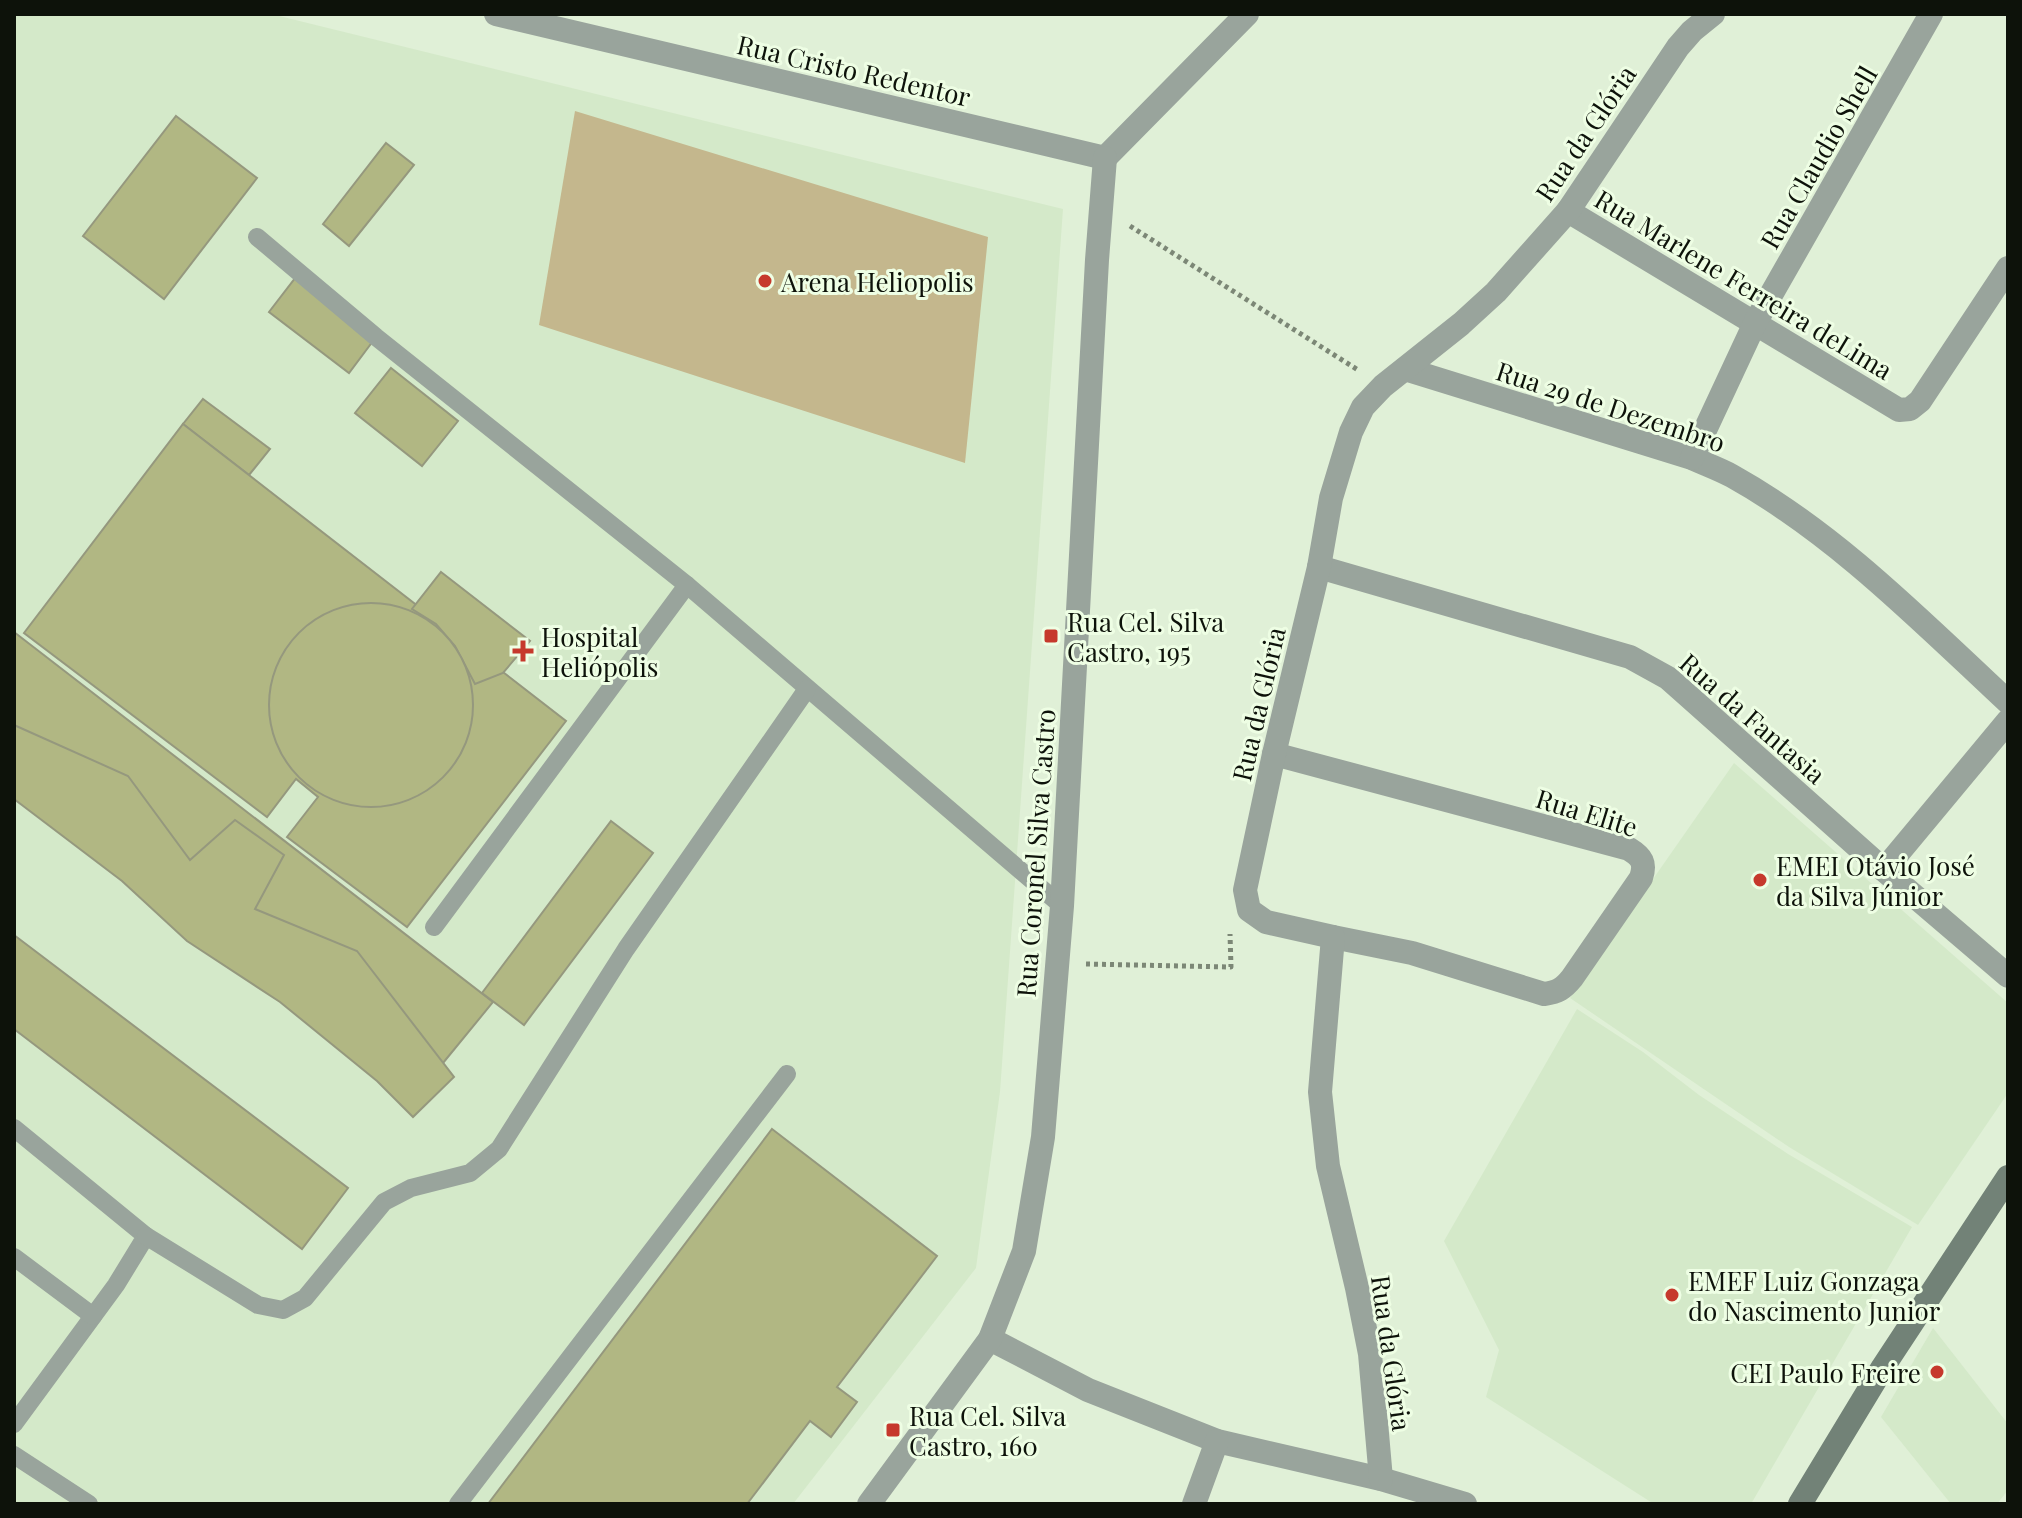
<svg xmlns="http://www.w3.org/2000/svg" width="2022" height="1518" font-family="'Playfair Display',serif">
	<rect width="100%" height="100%" fill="#e0f0d7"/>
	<g fill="#d4e9c9">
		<path d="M14 14H271L1063 209 1000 1092 976 1268 793 1504H14Z"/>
		<path d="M1734 763 2008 1003V1093L1918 1225 1789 1147 1570 998Z"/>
		<path d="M1577 1009 1643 1052 1699 1095 1788 1154 1912 1227 1751 1504H1654L1486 1397 1499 1350 1444 1241Z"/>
		<path d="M1933 1328 2008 1424V1490L1997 1504H1951L1881 1417Z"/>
	</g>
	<path fill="#c4b78d" d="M575 111 988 237 965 463 539 325Z"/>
	<g fill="#b1b783" stroke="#95987e" stroke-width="2">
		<path d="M176 116 257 178 164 299 83 236Z"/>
		<path d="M386 143 414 165 349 246 323 224Z"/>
		<path d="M296 277 376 337 349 373 269 312Z"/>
		<path d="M391 368 458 421 422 466 355 413Z"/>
		<path d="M203 399 270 449 249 475 183 424Z"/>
		<path d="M183 424 566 721 407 927 287 837 318 797 296 779 267 817 24 633Z"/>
		<path d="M441 572 530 641 503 673 475 684 455 646 436 624 412 609Z"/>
		<circle cx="371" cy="705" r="102"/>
		<path d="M14 632 493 1002 443 1063 14 728Z"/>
		<path d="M14 725 128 776 190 860 235 820 284 855 255 909 357 951 454 1077 413 1117 377 1081 280 1002 187 941 122 881 14 799Z"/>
		<path d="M611 821 653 853 524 1025 482 993Z"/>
		<path d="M14 935 348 1188 302 1249 14 1029Z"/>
		<path d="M772 1129 937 1256 837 1387 857 1402 831 1437 810 1421 747 1504H488Z"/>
	</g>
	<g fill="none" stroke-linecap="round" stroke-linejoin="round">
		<g stroke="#7c8776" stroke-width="5" stroke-dasharray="4 4" stroke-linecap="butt">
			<path d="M1130 226 1358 370"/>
			<path d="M1086 964 1231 967 1230 934"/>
		</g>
		<g stroke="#99a49c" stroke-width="18">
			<path d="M257 237 376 337 687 585 1062 906"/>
			<path d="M434 927 687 585"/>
			<path d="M14 1128 146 1236 116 1285 14 1424"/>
			<path d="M146 1236 258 1305 283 1310 305 1298 384 1202 411 1188 470 1173 499 1149 626 949 807 689"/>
			<path d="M14 1257 93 1316"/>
			<path d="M14 1455 89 1504"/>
			<path d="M458 1504 787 1074"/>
		</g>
		<g stroke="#99a49c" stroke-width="24">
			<path d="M496 14 1105 158"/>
			<path d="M1105 158 1247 14"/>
			<path d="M1568 211 1899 410 1910 409 1920 401 2008 268"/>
			<path d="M1405 369 1692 458C1705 464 1719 469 1732 476 1836 534 1921 621 2008 702"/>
			<path d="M1692 458 1755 323 1931 14"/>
			<path d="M1319 567 1630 657 1668 678 1884 870 2008 976"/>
			<path d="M1274 754 1629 849C1642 857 1646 863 1641 878L1572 978C1563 989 1558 992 1544 994L1412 953 1333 937"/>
			<path d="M1884 870 2008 721"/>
			<path d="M990 1339 1088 1390 1217 1441 1381 1479 1465 1504"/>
			<path d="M1381 1479 1370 1354 1357 1288 1328 1166 1320 1092 1333 937 1266 922 1249 910 1245 890 1274 754 1319 567 1331 498 1351 432 1363 407 1383 386 1461 324 1496 292 1568 211 1678 47 1692 31 1713 14"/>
			<path d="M869 1504 990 1339 1024 1251 1043 1137 1062 906 1097 260 1105 158"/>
			<path d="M1194 1504 1217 1441"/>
		</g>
		<path stroke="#728277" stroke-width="24" d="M1800 1504 1883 1367 2008 1177"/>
	</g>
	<g fill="#c6392c" stroke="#eefee4" stroke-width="3">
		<circle cx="765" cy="281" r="8"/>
		<rect x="1043" y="628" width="16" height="16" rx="4"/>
		<path d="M519 639h8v8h8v8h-8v8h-8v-8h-8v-8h8z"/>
		<circle cx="1760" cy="880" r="8"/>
		<circle cx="1672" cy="1295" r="8"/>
		<circle cx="1937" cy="1372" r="8"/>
		<rect x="885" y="1422" width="16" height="16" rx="4"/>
	</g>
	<g text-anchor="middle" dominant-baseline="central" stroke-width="6" stroke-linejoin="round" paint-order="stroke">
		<g font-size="26" fill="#0d120a" stroke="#eefee4">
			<text transform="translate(854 70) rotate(13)">Rua Cristo Redentor</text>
			<text transform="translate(1585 133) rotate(-56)">Rua da Glória</text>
			<text transform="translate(1818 157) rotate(-60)">Rua Claudio Shell</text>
			<text transform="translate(1744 284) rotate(31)">Rua Marlene Ferreira deLima</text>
			<text transform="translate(1611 406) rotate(18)">Rua 29 de Dezembro</text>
			<text transform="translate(1258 704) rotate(-77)">Rua da Glória</text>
			<text transform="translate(1753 718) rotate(41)">Rua da Fantasia</text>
			<text transform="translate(1587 812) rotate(17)">Rua Elite</text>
			<text transform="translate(1035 853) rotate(-86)">Rua Coronel Silva Castro</text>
			<text transform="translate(1392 1353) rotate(82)">Rua da Glória</text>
		</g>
		<g font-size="26" fill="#0d120a" stroke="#eefee4" text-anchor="start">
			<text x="781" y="281">Arena Heliopolis</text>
			<text x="1067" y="621">Rua Cel. Silva<tspan x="1067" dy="30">Castro, 195</tspan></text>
			<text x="541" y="636">Hospital<tspan x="541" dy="30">Heliópolis</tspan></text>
			<text x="1776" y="865">EMEI Otávio José<tspan x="1776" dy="30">da Silva Júnior</tspan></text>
			<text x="1688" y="1280">EMEF Luiz Gonzaga<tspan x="1688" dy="30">do Nascimento Junior</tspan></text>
			<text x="1921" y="1372" text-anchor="end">CEI Paulo Freire</text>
			<text x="909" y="1415">Rua Cel. Silva<tspan x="909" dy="30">Castro, 160</tspan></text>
		</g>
	</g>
	<rect width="2022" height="1518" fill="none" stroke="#0d120a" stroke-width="32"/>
</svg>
